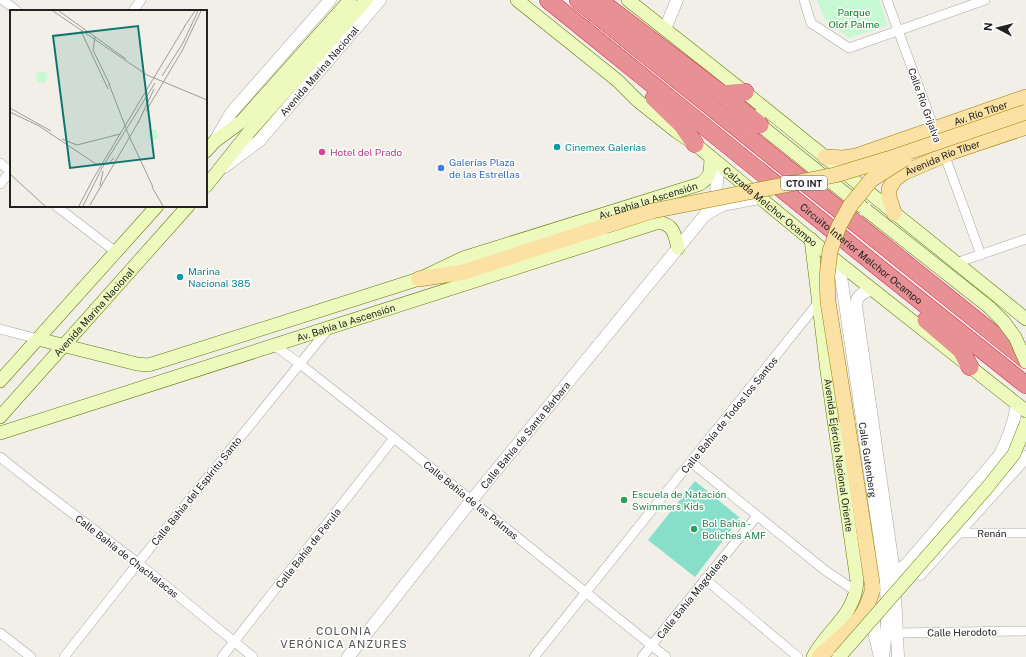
<svg xmlns="http://www.w3.org/2000/svg" width="1026" height="657" font-family="'Public Sans',sans-serif">
	<rect width="100%" height="100%" fill="#f1efe8"/>
	<path fill="#c7f9d2" d="M817 0H879L888 25 849 38 824 18Z"/>
	<path fill="#87dfc9" d="M695 481 740 518 695 577 648 540Z"/>
	<g fill="none" stroke-linecap="round" stroke-linejoin="round">
		<g stroke="#a8a8a8" stroke-width="10">
			<g id="minor">
				<path d="M3 0 17 11"/>
				<path d="M804 0 811 23 849 48 985 0"/>
				<path d="M887 0 936 134"/>
				<path d="M133 11 141 0"/>
				<path d="M943 151 981 255"/>
				<path d="M0 163 11 172"/>
				<path d="M0 184 11 171"/>
				<path d="M56 206 116 252"/>
				<path d="M956 263 1026 239"/>
				<path d="M0 329 38 339"/>
				<path d="M274 345 300 364 394 438 666 657"/>
				<path d="M0 457 38 487 138 563 253 657"/>
				<path d="M692 463 826 571 857 592"/>
				<path d="M958 533H1026"/>
				<path d="M705 579 798 657"/>
				<path d="M0 633 31 657"/>
				<path d="M897 633 1026 631"/>
				<path d="M64 657 138 563 329 328"/>
				<path d="M222 657 394 438"/>
				<path d="M534 657 818 303"/>
				<path d="M642 657 757 516"/>
			</g>
		</g>
		<g stroke="#a8a8a8" stroke-width="13">
			<g id="tertiary">
				<path d="M665 29 677 0"/>
				<path d="M215 141 231 113 330 0"/>
				<path id="s1" d="M224 167 259 141 380 0"/>
				<path d="M705 215 722 205 759 198"/>
				<path id="s2" d="M839 263 886 581 887 623 883 657"/>
				<path d="M872 289C863 293 856 295 856 306L894 573 898 657"/>
				<path d="M894 573 906 565 999 456C1009 438 1014 424 1017 404"/>
				<path d="M920 574 1026 457"/>
				<path d="M874 610V632L880 657"/>
				<path id="s3" d="M348 657 471 501 705 215 715 197 716 191 719 164"/>
			</g>
		</g>
		<g stroke="#5e7a06" stroke-width="14">
			<g id="secondary">
				<path id="s4" d="M517 0 618 81 638 101 677 132 695 144 839 263 1026 411"/>
				<path d="M628 0 752 98 1026 319"/>
				<path d="M758 116 760 125 861 206"/>
				<path d="M206 151 215 141 241 122 350 0"/>
				<path d="M206 186 249 132 366 0"/>
				<path id="s5" d="M811 239 827 371 857 581C855 616 828 628 813 657"/>
				<path id="s6" d="M38 339 137 364 148 365 155 363 419 279 463 258 700 184C712 176 710 171 711 158"/>
				<path d="M0 381 157 206"/>
				<path id="s7" d="M0 417 188 206"/>
				<path id="s8" d="M0 433 659 222C675 226 674 234 678 248"/>
			</g>
		</g>
		<g stroke="#9d7f01" stroke-width="16">
			<g id="primary">
				<path id="s9" d="M825 157 844 158 856 156 1026 97"/>
				<path id="s10" d="M894 213 889 197V189L895 179 903 173 952 152 1026 127"/>
				<path d="M419 279 464 272 605 226"/>
				<path d="M819 657C833 644 850 631 862 615 867 607 870 598 873 589L847 421"/>
			</g>
		</g>
		<g stroke="#da2a4e" stroke-width="18">
			<g id="motorway">
				<path id="s11" d="M548 0 878 267 1026 385"/>
				<path d="M578 0 1026 360"/>
				<path d="M599 0 722 94 745 92"/>
				<path d="M722 94 760 125"/>
				<path d="M654 98 682 125 695 144"/>
				<path d="M926 320 961 350 970 367"/>
			</g>
		</g>
		<use href="#minor" stroke="#fff" stroke-width="9"/>
		<use href="#tertiary" stroke="#fff" stroke-width="12"/>
		<use href="#secondary" stroke="#eef9be" stroke-width="13"/>
		<use href="#primary" stroke="#fbe1a3" stroke-width="15"/>
		<use href="#motorway" stroke="#e79195" stroke-width="17"/>
		<g stroke="#5e7a06" stroke-width="14" stroke-linecap="butt">
			<g id="secondary-bridge">
				<path d="M866 210 989 307 1003 321 1015 337 1026 362"/>
				<path d="M839 657 986 489 1014 454 1026 424"/>
			</g>
		</g>
		<g stroke="#9d7f01" stroke-width="16" stroke-linecap="butt">
			<g id="primary-bridge">
				<path d="M605 226 652 211 835 175 888 159 1026 112"/>
				<path d="M847 421 828 302 827 277 830 251 839 226 850 206 871 180 904 159"/>
			</g>
		</g>
		<use href="#secondary-bridge" stroke="#eef9be" stroke-width="13"/>
		<use href="#primary-bridge" stroke="#fbe1a3" stroke-width="15"/>
	</g>
	<g fill="#0f9aa8" stroke="#fff" stroke-width="1.5">
		<circle cx="557" cy="147" r="4"/>
		<circle cx="180" cy="277" r="4"/>
	</g>
	<circle fill="#d1479c" stroke="#fff" stroke-width="1.5" cx="322" cy="152" r="4"/>
	<circle fill="#3f7fe0" stroke="#fff" stroke-width="1.5" cx="441" cy="168" r="4"/>
	<g fill="#2e9e5b" stroke="#fff" stroke-width="1.5">
		<circle cx="624" cy="500" r="4"/>
		<circle cx="694" cy="529" r="4"/>
	</g>
	<g text-anchor="middle" dominant-baseline="central" stroke-width="3" stroke-linejoin="round" paint-order="stroke">
		<rect fill="#fff" stroke="#646464" stroke-width="1" x="781" y="176" width="46" height="14" rx="3"/>
		<g font-size="9" font-weight="bold" fill="#212121">
			<text x="804" y="183">CTO INT</text>
		</g>
		<g font-size="10" fill="#0d8127" stroke="#fff">
			<text x="854" y="12">Parque<tspan x="854" dy="12">Olof Palme</tspan></text>
		</g>
		<g font-size="10" fill="#212121" stroke="#fff">
			<text stroke="none"><textPath href="#s1" startOffset="136">Avenida Marina Nacional</textPath></text>
			<text transform="translate(925 105) rotate(70)">Calle Río Grijalva</text>
			<text stroke="none"><textPath href="#s9" startOffset="163">Av. Río Tíber</textPath></text>
			<text stroke="none"><textPath href="#s10" startOffset="89">Avenida Río Tíber</textPath></text>
			<text stroke="none"><textPath href="#s6" startOffset="640">Av. Bahía la Ascensión</textPath></text>
			<text stroke="none"><textPath href="#s4" startOffset="327">Calzada Melchor Ocampo</textPath></text>
			<text stroke="none"><textPath href="#s11" startOffset="403">Circuito Interior Melchor Ocampo</textPath></text>
			<text stroke="none"><textPath href="#s7" startOffset="141">Avenida Marina Nacional</textPath></text>
			<text stroke="none"><textPath href="#s8" startOffset="363">Av. Bahía la Ascensión</textPath></text>
			<text transform="translate(729 415) rotate(-51)">Calle Bahía de Todos los Santos</text>
			<text stroke="none"><textPath href="#s3" startOffset="284">Calle Bahía de Santa Bárbara</textPath></text>
			<text stroke="none"><textPath href="#s5" startOffset="218">Avenida Ejército Nacional Oriente</textPath></text>
			<text stroke="none"><textPath href="#s2" startOffset="199">Calle Gutenberg</textPath></text>
			<text transform="translate(196 491) rotate(-51)">Calle Bahía del Espíritu Santo</text>
			<text transform="translate(471 500) rotate(39)">Calle Bahía de las Palmas</text>
			<text x="992" y="533">Renán</text>
			<text transform="translate(308 548) rotate(-52)">Calle Bahía de Perula</text>
			<text transform="translate(127 556) rotate(38)">Calle Bahía de Chachalacas</text>
			<text transform="translate(692 596) rotate(-51)">Calle Bahía Magdalena</text>
			<text transform="translate(962 632) rotate(-1)">Calle Herodoto</text>
		</g>
		<g font-size="10" fill="#0d838f" stroke="#fff" text-anchor="start">
			<text x="565" y="147">Cinemex Galerías</text>
			<text x="188" y="271">Marina<tspan x="188" dy="12">Nacional 385</tspan></text>
		</g>
		<g font-size="10" fill="#b23c85" stroke="#fff" text-anchor="start">
			<text x="330" y="152">Hotel del Prado</text>
		</g>
		<g font-size="10" fill="#366cbe" stroke="#fff" text-anchor="start">
			<text x="449" y="162">Galerías Plaza<tspan x="449" dy="12">de las Estrellas</tspan></text>
		</g>
		<g font-size="10" fill="#27864d" stroke="#fff" text-anchor="start">
			<text x="632" y="494">Escuela de Natación<tspan x="632" dy="12">Swimmers Kids</tspan></text>
			<text x="702" y="523">Bol Bahia -<tspan x="702" dy="12">Boliches AMF</tspan></text>
		</g>
		<g font-size="11" letter-spacing="1" fill="#545454" stroke="#fff">
			<text x="344" y="631">COLONIA<tspan x="344" dy="13">VERÓNICA ANZURES</tspan></text>
		</g>
	</g>
	<g transform="translate(10 10)">
		<rect width="197" height="197" fill="#f1efe8"/>
		<path d="M26.5 67a5.5 5.5 0 1 1 11 0a5.5 5.5 0 1 1-11 0ZM138 125a5 5 0 1 1 10 0a5 5 0 1 1-10 0Z" fill="#c7f9d2"/>
		<path fill="none" stroke="#9e9d98" stroke-width="1" d="M43 1 137 65 197 90M49 1 116 49M174 17 185 1M71 21 98 79M85 27 83 40 100 75M152 66 173 33 188 1M99 74 119 126 143 177M0 98 41 121M136 101 172 41 191 1M0 102 29 116 86 154H98L104 148M128 113 144 79M52 129 67 135 110 124M0 164 35 196M90 176 93 161M142 177 153 196M80 195 129 111M69 196 83 169 175 16M73 196 92 158 145 73"/>
		<path fill="#0f766e" fill-opacity="0.15" stroke="#0f766e" stroke-width="2" d="M128 16 144 148 60 158 43 26Z"/>
		<rect width="197" height="197" fill="none" stroke="#212121" stroke-width="2"/>
	</g>
	<g transform="translate(998 28) rotate(277)" stroke="#ffffff" stroke-width="3" paint-order="stroke">
	<path d="M0-3L7 15L0 10L-7 15Z" fill="#212121"/>
	<text y="-6" font-size="11" font-weight="bold" text-anchor="middle" fill="#212121">N</text>
	</g>
</svg>
